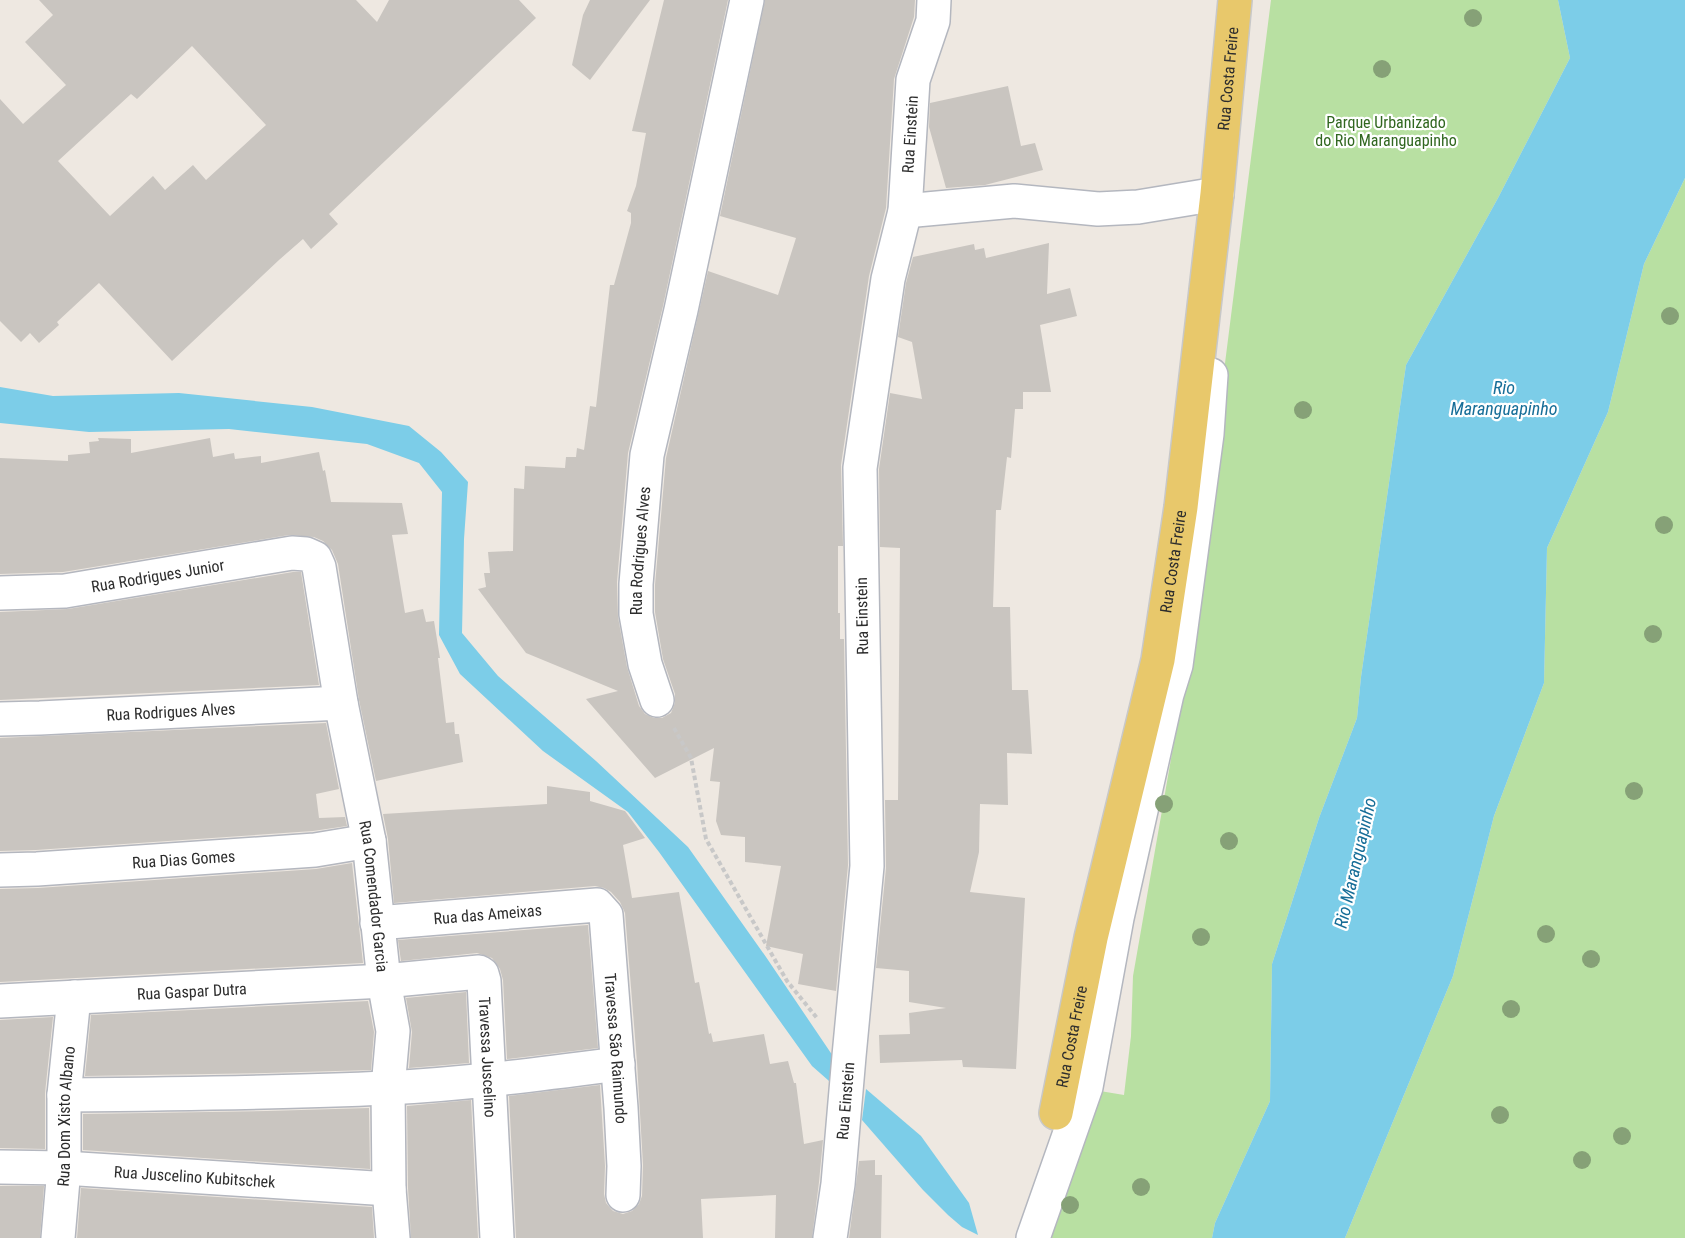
<svg xmlns="http://www.w3.org/2000/svg" width="1685" height="1238" font-family="'Roboto Condensed',sans-serif">
	<rect width="100%" height="100%" fill="#eee8e1"/>
	<g fill="#b8e0a2">
		<path d="M1271 0H1558L1570 58 1498 198 1406 365 1361 677 1357 718 1319 818 1272 964 1270 1101 1215 1223 1212 1238H1043L1094 1090 1124 1095 1131 1036 1133 976 1178 719 1204 529Z"/>
		<path d="M1685 178V1238H1345L1453 976 1494 816 1544 683 1547 548 1608 412 1644 264Z"/>
	</g>
	<g fill="#7ccde8">
		<path d="M1558 0H1685V178L1644 264 1608 412 1547 548 1544 683 1494 816 1453 976 1345 1238H1212L1215 1223 1270 1101 1272 964 1319 818 1357 718 1361 677 1406 365 1498 198 1570 58Z"/>
		<path d="M0 387 53 396 179 393 312 407 409 426 441 452 468 482 464 539 462 633 498 676 596 761 688 847 766 957 839 1065 837 1088 812 1066 659 852 628 812 543 751 460 674 439 635 442 492 419 463 367 444 229 429 89 432 0 423Z"/>
		<path d="M866 1089 921 1136 969 1203 978 1235 962 1227 948 1215 923 1190 862 1120Z"/>
	</g>
	<g fill="#c9c5c0" fill-rule="evenodd">
		<path d="M39 0H356L377 22 389 0H519L536 18 329 214 338 224 311 249 303 239 279 260 172 361 99 283 57 322 59 325 39 343 30 333 21 342 0 321V99L23 124 66 85 25 42 53 15ZM192 46 266 125 206 180 193 165 165 190 153 176 110 216 58 161 131 94 137 99Z"/>
		<path d="M590 0H650L590 80 572 65 583 15Z"/>
		<path d="M664 0H728L663 306 628 453 617 582 618 617 627 667 639 706 645 714 654 718H662L671 713 675 703V694L663 659 655 612V585L666 458 708 271 778 295 796 238 720 216 765 0H915L914 17 894 79 886 208 869 276 841 465 843 546H838V613H840V639H844L848 865 836 991 798 984 803 954 766 946 781 866 745 862V837L721 835 716 821 720 782 710 781 714 748 655 778 586 699 618 691 526 653 478 589 486 587 484 573H490L488 552 513 551 514 488 524 489 525 466 565 468 566 457H576L577 448 584 450 590 406 596 407 610 285H614L631 223V213L627 211 636 186 646 133 632 131Z"/>
		<path d="M1008 86 1021 146 1035 143 1043 170 985 185 946 188 929 127 930 103Z"/>
		<path d="M1049 243 1047 294 1070 288 1077 316 1040 325 1051 392H1023V409H1015L1011 458 1007 457 1001 510H996L993 607H1010L1012 690H1028L1032 754 1007 753 1008 805 980 804 979 852 970 892 1025 898 1016 1069 963 1067 962 1060 880 1063 879 1035 910 1034 909 1013 946 1008 909 1002V971L876 968 886 868 885 800H898L900 548 880 547 879 469 890 393 922 399 912 342 898 337 906 283 913 257 974 244 975 250 984 248 986 258Z"/>
		<path d="M98 438 131 439V453L210 438 213 457 234 453 235 459 261 456V463L319 452 323 471 325 470 331 502 402 503 408 534 392 535 405 613 423 609 426 622 434 621 440 658H438L446 723 454 722 455 734H459L463 762 376 781 359 700 338 564 332 550 323 541 314 537 289 535 63 572 0 574V458L68 461V455L90 453 89 442 99 441Z"/>
		<path d="M293 572H301L319 685 0 700V612L68 609Z"/>
		<path d="M326 723 339 789 316 794 319 818 345 817 347 826 313 831 36 850 0 851V738Z"/>
		<path d="M547 786 590 792V801L625 811 645 838 623 845 632 898 679 892 695 983 699 982 709 1034 711 1033 713 1042 764 1034 770 1064 788 1061 794 1083H796L804 1144 823 1140 819 1182 812 1238H775L776 1195 701 1199 703 1238H516L509 1096 600 1085 605 1166 604 1194 606 1203 613 1211 623 1214 632 1211 639 1204 642 1196 643 1165 637 1062 625 913 620 902 611 892 604 888 595 886 394 903 388 839 383 814 547 804Z"/>
		<path d="M352 863 363 963 0 982V889L38 888 316 869Z"/>
		<path d="M588 925 598 1048 507 1059 503 980 500 969 492 958 477 953 401 961 398 940Z"/>
		<path d="M466 992 469 1063 409 1068 412 1032 406 998Z"/>
		<path d="M368 1001 374 1032 371 1070 266 1073 85 1076 91 1015Z"/>
		<path d="M53 1017 45 1093V1149L0 1148V1020Z"/>
		<path d="M471 1100 478 1238H411L408 1188 407 1106Z"/>
		<path d="M369 1108 370 1169 83 1150V1114L267 1111Z"/>
		<path d="M875 1160V1175H882L881 1238H849L859 1161Z"/>
		<path d="M0 1186H44L40 1238H0Z"/>
		<path d="M81 1188 372 1207 374 1238H77Z"/>
	</g>
	<g fill="none" stroke-linecap="round" stroke-linejoin="round">
		<g stroke="#b4b7bf" stroke-width="36">
			<g id="minor">
				<path d="M905 211 1014 201 1098 209 1138 207 1217 194"/>
				<path id="s1" d="M0 593 65 591 292 553 306 554 315 558 319 567 341 703 369 841 384 981 393 1031 388 1088 389 1189 393 1238"/>
				<path id="s2" d="M657 700 645 664 636 614V584L647 455 681 310 747 0"/>
				<path id="s3" d="M0 719 40 718 341 703"/>
				<path id="s4" d="M0 870 37 869 315 850 369 841"/>
				<path id="s5" d="M377 923 597 905 606 915 621 1108 624 1166 623 1195"/>
				<path id="s6" d="M0 1001 384 981 479 972 482 974 484 981 497 1238"/>
				<path d="M64 1095C172 1094 280 1093 387 1088 465 1084 541 1074 618 1064"/>
				<path id="s7" d="M0 1167 64 1168 389 1189"/>
				<path id="s8" d="M58 1238 64 1168V1095L74 997"/>
				<path id="s9" d="M830 1238 838 1184 849 1056 867 866 860 468 888 279 905 211 913 80 933 21 934 0"/>
				<path d="M1033 1238 1086 1087 1117 918 1167 694 1176 665 1207 434 1211 375"/>
			</g>
		</g>
		<g stroke="#c8c8c8" stroke-width="36">
			<g id="major">
				<path id="s10" d="M1056 1113 1091 938 1158 660 1181 507 1217 194 1235 0"/>
			</g>
		</g>
		<path stroke="#c8c8c8" stroke-width="4" stroke-dasharray="4.5 3" stroke-linecap="butt" d="M674 728 691 758 706 839 787 981 817 1018"/>
		<use href="#minor" stroke="#fff" stroke-width="33"/>
		<use href="#major" stroke="#e8c86b" stroke-width="33"/>
	</g>
	<g fill="#86a177">
		<circle cx="1473" cy="18" r="9"/>
		<circle cx="1382" cy="69" r="9"/>
		<circle cx="1670" cy="316" r="9"/>
		<circle cx="1303" cy="410" r="9"/>
		<circle cx="1664" cy="525" r="9"/>
		<circle cx="1653" cy="634" r="9"/>
		<circle cx="1634" cy="791" r="9"/>
		<circle cx="1164" cy="804" r="9"/>
		<circle cx="1229" cy="841" r="9"/>
		<circle cx="1546" cy="934" r="9"/>
		<circle cx="1201" cy="937" r="9"/>
		<circle cx="1591" cy="959" r="9"/>
		<circle cx="1511" cy="1009" r="9"/>
		<circle cx="1500" cy="1115" r="9"/>
		<circle cx="1622" cy="1136" r="9"/>
		<circle cx="1582" cy="1160" r="9"/>
		<circle cx="1141" cy="1187" r="9"/>
		<circle cx="1070" cy="1205" r="9"/>
	</g>
	<g text-anchor="middle" dominant-baseline="central" stroke-width="4.5" stroke-linejoin="round" paint-order="stroke">
		<g font-size="16" fill="#2d2d2d" stroke="#fff">
			<text stroke="none"><textPath href="#s10" startOffset="1050">Rua Costa Freire</textPath></text>
			<text stroke="none"><textPath href="#s9" startOffset="1110">Rua Einstein</textPath></text>
			<text stroke="none"><textPath href="#s2" startOffset="152">Rua Rodrigues Alves</textPath></text>
			<text stroke="none"><textPath href="#s10" startOffset="564">Rua Costa Freire</textPath></text>
			<text stroke="none"><textPath href="#s1" startOffset="159">Rua Rodrigues Junior</textPath></text>
			<text transform="translate(862 616) rotate(-91)">Rua Einstein</text>
			<text stroke="none"><textPath href="#s3" startOffset="171">Rua Rodrigues Alves</textPath></text>
			<text stroke="none"><textPath href="#s4" startOffset="184">Rua Dias Gomes</textPath></text>
			<text stroke="none"><textPath href="#s1" startOffset="663">Rua Comendador Garcia</textPath></text>
			<text stroke="none"><textPath href="#s5" startOffset="111">Rua das Ameixas</textPath></text>
			<text stroke="none"><textPath href="#s6" startOffset="192">Rua Gaspar Dutra</textPath></text>
			<text stroke="none"><textPath href="#s10" startOffset="78">Rua Costa Freire</textPath></text>
			<text stroke="none"><textPath href="#s5" startOffset="368">Travessa São Raimundo</textPath></text>
			<text stroke="none"><textPath href="#s6" startOffset="567">Travessa Juscelino</textPath></text>
			<text stroke="none"><textPath href="#s9" startOffset="138">Rua Einstein</textPath></text>
			<text stroke="none"><textPath href="#s8" startOffset="122">Rua Dom Xisto Albano</textPath></text>
			<text stroke="none"><textPath href="#s7" startOffset="195">Rua Juscelino Kubitschek</textPath></text>
		</g>
		<g font-size="16" fill="#316720" stroke="#fff">
			<text x="1386" y="122">Parque Urbanizado<tspan x="1386" dy="18">do Rio Maranguapinho</tspan></text>
		</g>
		<g font-size="18" font-style="italic" fill="#176e98" stroke="#fff">
			<text x="1504" y="387">Rio<tspan x="1504" dy="21">Maranguapinho</tspan></text>
			<text transform="translate(1355 863) rotate(-77)">Rio Maranguapinho</text>
		</g>
	</g>
</svg>
